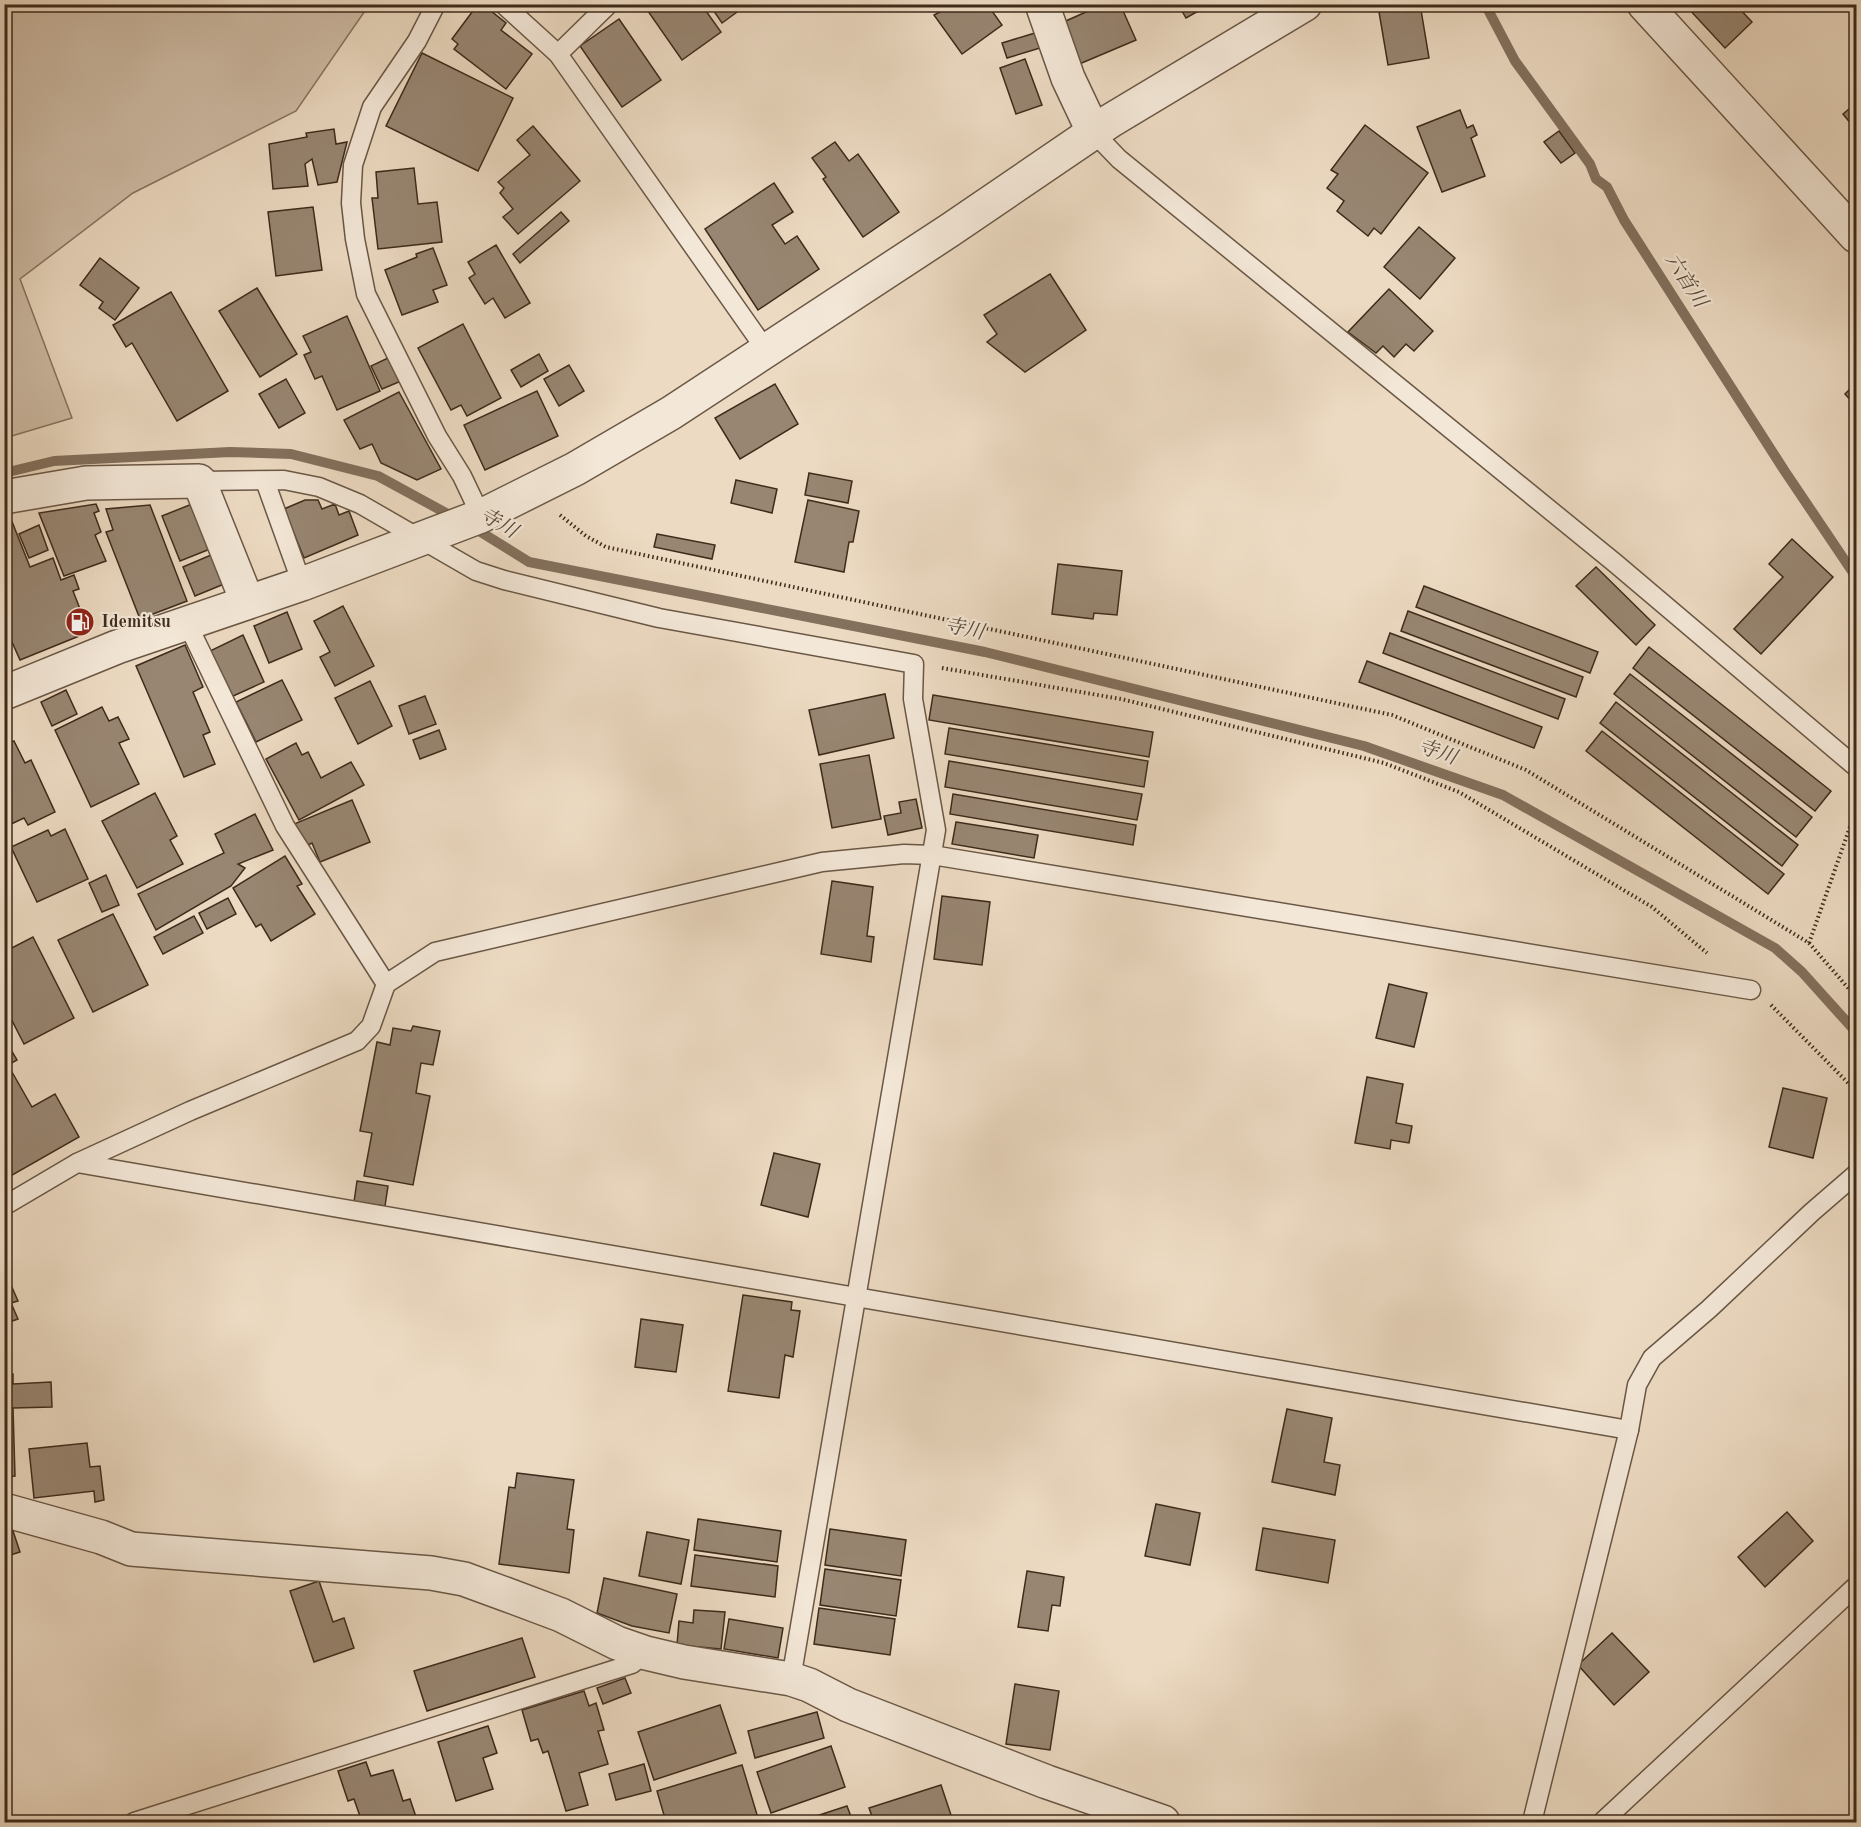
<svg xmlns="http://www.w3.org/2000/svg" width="1861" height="1827" font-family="'Old Standard TT','Noto Serif JP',serif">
	<rect width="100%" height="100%" fill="#ecdac2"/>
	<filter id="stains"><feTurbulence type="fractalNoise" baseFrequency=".00333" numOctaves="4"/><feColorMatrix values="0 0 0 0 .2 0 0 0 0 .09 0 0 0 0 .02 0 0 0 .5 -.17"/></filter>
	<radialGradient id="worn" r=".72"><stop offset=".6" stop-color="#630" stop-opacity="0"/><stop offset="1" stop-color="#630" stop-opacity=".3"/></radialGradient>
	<path fill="#cebca6" stroke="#867460" stroke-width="1.5" d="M5 4 369 5 296 111 133 193 20 279 72 418 5 438Z"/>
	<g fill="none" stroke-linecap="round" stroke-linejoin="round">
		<g stroke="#83705d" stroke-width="10">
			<path d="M1485 4 1515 61 1590 164 1596 179 1607 187 1624 220 1784 470 1856 577"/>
			<path d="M4 473 54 461 230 452 291 454 378 476 457 519"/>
			<path d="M471 526 529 562 985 652 1364 746 1503 795 1775 948 1802 972 1856 1032"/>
		</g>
	</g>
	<g fill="#988672" stroke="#3e2b1b" stroke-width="1.5">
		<path d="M478 4H482L506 23 501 30 532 54 506 89 454 49 458 44 452 39Z"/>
		<path d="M643 4H701L721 32 682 60Z"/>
		<path d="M709 4H748L722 23Z"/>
		<path d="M934 4H987L1002 25 962 54 934 15 940 12Z"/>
		<path d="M1104 4H1120L1136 40 1077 65 1059 24Z"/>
		<path d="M1178 4H1211L1186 18Z"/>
		<path d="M1388 4H1420L1429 58 1388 65 1378 6Z"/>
		<path d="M1689 4H1735L1752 22 1725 48 1687 7Z"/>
		<path d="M619 19 661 80 622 107 580 46Z"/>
		<path d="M1035 33 1040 48 1007 58 1002 43Z"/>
		<path d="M422 53 513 98 478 171 386 126Z"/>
		<path d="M1025 59 1042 105 1016 114 1000 68Z"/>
		<path d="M1856 103V130L1843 114Z"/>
		<path d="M1460 110 1467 128 1473 125 1477 135 1471 138 1485 176 1442 192 1417 127Z"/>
		<path d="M1365 125 1428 173 1381 234 1374 228 1368 236 1337 211 1344 201 1327 188 1338 174 1331 170Z"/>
		<path d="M533 126 580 181 518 234 503 217 513 209 500 193 504 188 498 182 530 155 517 140Z"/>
		<path d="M334 129 336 144 347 142 337 182 318 185 312 159 305 164 308 186 273 189 269 144 307 137 306 133Z"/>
		<path d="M1559 131 1575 153 1561 163 1544 142Z"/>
		<path d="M835 142 849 161 858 154 899 212 863 237 823 179 826 177 812 158Z"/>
		<path d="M414 168 418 204 437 202 442 242 378 249 372 198H378L376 172Z"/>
		<path d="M774 183 793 212 772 225 785 244 797 236 819 269 758 310 705 229Z"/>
		<path d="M313 207 322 270 276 276 268 212Z"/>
		<path d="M561 212 569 221 520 263 513 254Z"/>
		<path d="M1419 227 1455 258 1420 299 1384 267Z"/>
		<path d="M496 245 530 303 505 318 493 298 485 304 469 278 475 274 468 262Z"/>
		<path d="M433 248 447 285 433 290 438 302 402 315 385 270 417 257 416 254Z"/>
		<path d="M100 258 139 288 115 320 99 308 103 302 80 285Z"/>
		<path d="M1050 274 1086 330 1025 372 987 342 997 334 984 315Z"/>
		<path d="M257 288 297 354 260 377 219 311Z"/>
		<path d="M1389 289 1433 331 1414 351 1406 344 1394 357 1383 346 1376 353 1348 332Z"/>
		<path d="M171 292 228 391 177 421 132 343 126 347 113 325Z"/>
		<path d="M347 316 380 391 337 410 322 376 315 379 304 355 311 352 303 336Z"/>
		<path d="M463 324 501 398 467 416 461 405 451 410 418 348Z"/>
		<path d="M539 354 548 371 521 387 511 370Z"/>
		<path d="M390 357 401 381 382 389 371 366Z"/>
		<path d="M569 365 584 391 559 406 544 379Z"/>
		<path d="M286 379 305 413 279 428 259 394Z"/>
		<path d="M1856 383V406L1845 394Z"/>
		<path d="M775 384 798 424 740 459 715 418Z"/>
		<path d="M537 391 558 436 485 470 464 425Z"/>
		<path d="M399 392 441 469 417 480 381 463 372 444 360 449 344 420Z"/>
		<path d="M809 473 852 481 848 503 805 495Z"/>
		<path d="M736 480 777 489 772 513 731 503Z"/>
		<path d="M305 500H318L322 509 335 504 339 515 349 511 358 535 304 558 284 509Z"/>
		<path d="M808 500 859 511 853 542H849L844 572 795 562Z"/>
		<path d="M96 504 99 511 94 513 101 532 95 535 106 561 64 576 39 513Z"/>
		<path d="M192 504 210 549 180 561 162 516Z"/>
		<path d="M150 505 187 601 140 619 106 532 113 530 106 509Z"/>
		<path d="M4 514H9L30 567 53 558 61 580 74 575 79 589 73 591 89 632 20 660 4 624Z"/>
		<path d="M39 525 48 550 29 558 19 534Z"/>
		<path d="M657 534 715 545 712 559 654 547Z"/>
		<path d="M1792 539 1833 577 1761 654 1734 629 1783 577 1769 564Z"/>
		<path d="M211 555 224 584 195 596 183 567Z"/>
		<path d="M1058 564 1122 571 1117 615 1094 613 1093 619 1052 614Z"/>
		<path d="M1596 567 1655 625 1636 645 1576 586Z"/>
		<path d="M1424 586 1598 652 1590 673 1416 607Z"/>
		<path d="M343 606 374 666 335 686 320 657 330 652 314 621Z"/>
		<path d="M1408 611 1583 677 1576 697 1401 631Z"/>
		<path d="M287 612 302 649 269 663 254 626Z"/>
		<path d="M1390 633 1565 699 1558 719 1383 653Z"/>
		<path d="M243 635 264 682 231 697 210 651Z"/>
		<path d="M185 645 203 687 193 692 210 732 203 735 215 764 184 777 136 666Z"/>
		<path d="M1649 647 1831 791 1815 811 1633 668Z"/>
		<path d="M1367 661 1542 727 1534 748 1359 682Z"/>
		<path d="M1630 674 1812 817 1796 837 1614 694Z"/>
		<path d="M282 680 302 720 256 742 236 702Z"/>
		<path d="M370 681 392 726 358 744 335 698Z"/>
		<path d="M66 690 77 714 52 726 41 702Z"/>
		<path d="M885 694 894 738 819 755 809 710Z"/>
		<path d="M933 695 1153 732 1149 757 929 720Z"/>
		<path d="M425 696 436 724 409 734 399 706Z"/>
		<path d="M1616 702 1798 845 1782 866 1600 723Z"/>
		<path d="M102 707 109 721 118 717 129 739 119 743 139 784 91 807 55 730Z"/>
		<path d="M949 728 1148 761 1144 787 945 754Z"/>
		<path d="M439 730 446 749 420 759 413 740Z"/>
		<path d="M1602 731 1784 874 1768 894 1586 751Z"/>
		<path d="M14 741 25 763 31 760 55 812 28 825 24 818 7 826 4 819V745Z"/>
		<path d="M296 743 302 755 308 752 321 778 351 762 364 785 299 820 266 759Z"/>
		<path d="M869 755 881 819 832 828 820 764Z"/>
		<path d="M949 761 1142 794 1137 820 945 787Z"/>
		<path d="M155 793 177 836 170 840 183 864 137 888 102 821Z"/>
		<path d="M953 794 1136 825 1133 845 950 814Z"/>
		<path d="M916 799 922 828 888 835 884 816 901 813 899 802Z"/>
		<path d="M352 800 370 842 320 862 312 843 306 846 294 824Z"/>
		<path d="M255 814 273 850 238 864 245 868 231 886 156 930 138 894 224 853 215 834Z"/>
		<path d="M956 822 1038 835 1034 858 952 844Z"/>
		<path d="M65 829 88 879 37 902 11 847 48 830 51 836Z"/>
		<path d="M285 856 302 884 297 886 315 914 271 941 261 924 256 927 233 888Z"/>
		<path d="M106 875 119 905 102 912 89 883Z"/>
		<path d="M832 881 873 887 867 936 874 937 871 962 821 954Z"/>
		<path d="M942 896 990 902 982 965 934 959Z"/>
		<path d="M228 898 236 914 207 929 199 913Z"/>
		<path d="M113 914 148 985 93 1012 58 940Z"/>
		<path d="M194 916 203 933 163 954 154 937Z"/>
		<path d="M33 937 74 1018 24 1044 4 1005V952Z"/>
		<path d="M1389 984 1427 993 1414 1047 1376 1038Z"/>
		<path d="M413 1026 440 1031 433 1065 421 1063 416 1093 430 1096 413 1185 364 1176 372 1133 360 1131 377 1042 390 1045 393 1028 411 1031Z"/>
		<path d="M4 1038 17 1060 8 1065 32 1107 55 1094 79 1137 7 1178 4 1173Z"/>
		<path d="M1367 1077 1403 1084 1396 1123 1412 1126 1409 1143 1391 1140 1390 1149 1355 1143Z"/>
		<path d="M1783 1088 1827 1098 1813 1158 1769 1147Z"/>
		<path d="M774 1153 820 1164 808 1217 761 1205Z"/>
		<path d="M357 1181 388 1186 385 1206 354 1202Z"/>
		<path d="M7 1276 18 1301 11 1303 18 1319 4 1324V1277Z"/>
		<path d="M743 1295 792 1302 791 1310 800 1311 793 1357 785 1355 779 1398 728 1391Z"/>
		<path d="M641 1319 683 1325 676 1372 635 1367Z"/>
		<path d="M13 1374V1384L51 1382 52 1407 13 1408 15 1476 4 1477V1375Z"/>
		<path d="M1287 1409 1332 1418 1324 1462 1340 1465 1335 1495 1272 1482Z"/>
		<path d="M87 1443 90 1467 100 1466 104 1500 95 1502 94 1491 34 1498 29 1449Z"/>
		<path d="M517 1473 574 1480 567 1529 574 1530 569 1573 499 1564 509 1487 515 1488Z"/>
		<path d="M1156 1504 1200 1513 1190 1565 1145 1556Z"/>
		<path d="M1787 1512 1813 1541 1765 1587 1738 1557Z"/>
		<path d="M698 1519 781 1531 777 1562 694 1550Z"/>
		<path d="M1263 1528 1335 1540 1328 1583 1256 1570Z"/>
		<path d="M830 1529 906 1540 901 1576 825 1565Z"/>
		<path d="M13 1531 20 1552 7 1556 4 1549V1534Z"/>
		<path d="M647 1532 689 1540 681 1584 639 1576Z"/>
		<path d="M695 1555 778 1566 775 1597 691 1586Z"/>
		<path d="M825 1569 901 1580 896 1616 820 1605Z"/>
		<path d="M1027 1571 1064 1577 1060 1606 1052 1605 1048 1631 1018 1627Z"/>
		<path d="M604 1578 677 1594 669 1633 632 1626 597 1613Z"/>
		<path d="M319 1581 333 1622 344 1618 354 1648 314 1662 290 1591Z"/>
		<path d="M819 1608 895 1619 890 1655 814 1644Z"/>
		<path d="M694 1610 725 1612 721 1649 677 1645 679 1621 693 1623Z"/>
		<path d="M729 1619 783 1628 778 1658 724 1649Z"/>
		<path d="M1612 1633 1649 1672 1614 1705 1578 1665Z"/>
		<path d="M522 1638 535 1677 427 1711 414 1671Z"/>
		<path d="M625 1678 631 1693 603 1704 597 1688Z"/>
		<path d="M1015 1684 1059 1691 1050 1750 1006 1744Z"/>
		<path d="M584 1691 589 1706 596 1703 604 1730 598 1731 608 1764 579 1773 588 1805 566 1811 548 1751 543 1753 538 1739 531 1741 522 1710Z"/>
		<path d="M720 1705 736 1753 654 1780 638 1732Z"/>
		<path d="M817 1712 824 1738 755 1758 748 1731Z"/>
		<path d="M488 1726 497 1753 483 1758 493 1789 456 1801 438 1742Z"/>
		<path d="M831 1746 845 1787 771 1813 757 1772Z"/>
		<path d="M366 1762 371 1776 393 1770 403 1801 410 1799 416 1817 408 1819 409 1822H362L354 1799 348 1801 338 1771Z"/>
		<path d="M644 1764 651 1791 616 1800 609 1774Z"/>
		<path d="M742 1765 758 1818 745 1822H666L657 1791Z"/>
		<path d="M941 1785 953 1821 874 1822 869 1808Z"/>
		<path d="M847 1806 853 1822H798Z"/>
	</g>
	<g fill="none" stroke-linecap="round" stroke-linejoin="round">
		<g stroke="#6a5745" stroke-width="21">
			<g id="service">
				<path d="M436 4 417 41 372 107 353 165 351 203 355 239 366 294 437 436 462 476 481 516"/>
				<path d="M503 4 558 54 766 350"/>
				<path d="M558 54 609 4"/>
				<path d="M1094 133 1119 159 1615 563 1856 767"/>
				<path d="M199 481 284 480 319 487 360 504 476 571 504 580 659 618 914 664 913 699 936 830 791 1679"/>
				<path d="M265 481 302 584"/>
				<path d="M187 623 285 826 386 984"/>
				<path d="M77 1163 1629 1430"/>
				<path d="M4 1206 77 1163 190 1111 357 1041 371 1026 386 984 435 952 822 862 904 854 932 855 1751 990"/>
				<path d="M134 1822 632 1664 646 1653"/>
				<path d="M1532 1822 1629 1430 1637 1385 1652 1358 1709 1309 1812 1212 1856 1174"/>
				<path d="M1602 1822 1856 1586"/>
			</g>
		</g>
		<g stroke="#6a5745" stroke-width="36">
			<g id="minor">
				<path d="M1042 4 1068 78 1094 133"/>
				<path d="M1644 4 1856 236"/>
				<path d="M4 497 86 483 199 481 247 601"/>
				<path d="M4 1510 101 1537 131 1549 431 1573 464 1579 505 1594 561 1615 617 1643 646 1653 684 1662 791 1679 809 1685 848 1705 1047 1782 1163 1822"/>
			</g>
		</g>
		<g stroke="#6a5745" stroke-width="36">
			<path id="tertiary" d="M4 693 117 647 302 584 481 516 575 469 671 413 950 230 1110 121 1305 4"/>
		</g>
		<g stroke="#3e2b1b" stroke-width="4" stroke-dasharray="1.5 3" stroke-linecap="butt">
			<path d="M560 515 586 536 606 547 1392 715 1526 770 1809 943 1856 997"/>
			<path d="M942 668 1121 699 1384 763 1459 792 1652 907 1707 953"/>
			<path d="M1809 943 1856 810"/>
			<path d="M1771 1005 1856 1091"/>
		</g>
		<use href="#service" stroke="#f3e7d7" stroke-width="18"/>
		<use href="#minor" stroke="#f3e7d7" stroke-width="33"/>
		<use href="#tertiary" stroke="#f3e7d7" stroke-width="33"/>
	</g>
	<defs>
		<g id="fuel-disc" transform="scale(1.5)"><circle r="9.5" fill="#8f2418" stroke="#f3e7d7"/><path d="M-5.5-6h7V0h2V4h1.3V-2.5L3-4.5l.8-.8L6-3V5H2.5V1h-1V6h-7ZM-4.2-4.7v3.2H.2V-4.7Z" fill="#fff"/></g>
	</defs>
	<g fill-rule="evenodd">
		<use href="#fuel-disc" x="80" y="622"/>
	</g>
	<g text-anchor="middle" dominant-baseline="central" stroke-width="4.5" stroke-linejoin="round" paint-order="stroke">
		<g font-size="18" font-weight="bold" fill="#3e2b1b" stroke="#f3e7d7" text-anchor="start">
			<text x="101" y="622">Idemitsu</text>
		</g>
		<g font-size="20" font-style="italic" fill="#5b4836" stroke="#f3e7d7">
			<text transform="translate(1685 281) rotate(57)">六首川</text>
			<text transform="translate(498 524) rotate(30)">寺川</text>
			<text transform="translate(964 630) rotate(11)">寺川</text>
			<text transform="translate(1437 753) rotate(19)">寺川</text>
		</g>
	</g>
	<rect width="1861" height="1827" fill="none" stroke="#ecdac2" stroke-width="24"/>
	<rect x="6" y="6" width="1849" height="1815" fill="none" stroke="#3e2b1b" stroke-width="3"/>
	<rect x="12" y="12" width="1837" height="1803" fill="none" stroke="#3e2b1b" stroke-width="1.5"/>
	<rect width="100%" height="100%" filter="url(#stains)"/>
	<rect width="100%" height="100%" fill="url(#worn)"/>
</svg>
